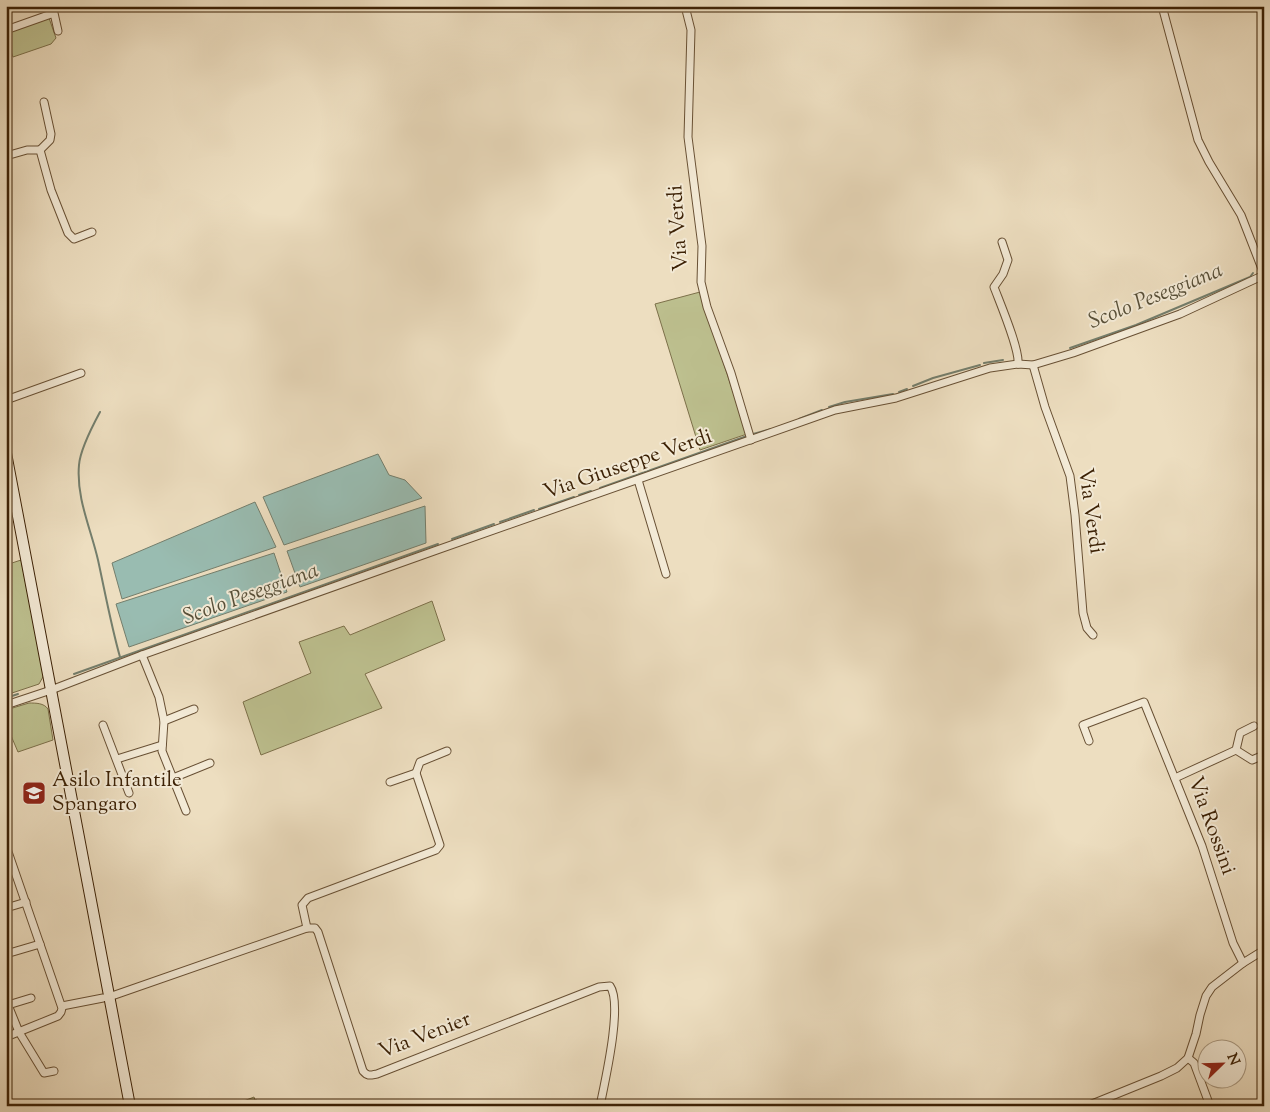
<svg xmlns="http://www.w3.org/2000/svg" width="1270" height="1112" font-family="'Sorts Mill Goudy',serif">
	<rect width="100%" height="100%" fill="#eddec0"/>
	<filter id="stains"><feTurbulence type="fractalNoise" baseFrequency=".004" numOctaves="4"/><feColorMatrix values="0 0 0 0 .2 0 0 0 0 .09 0 0 0 0 .02 0 0 0 .5 -.17"/></filter>
	<radialGradient id="worn" r=".72"><stop offset=".6" stop-color="#630" stop-opacity="0"/><stop offset="1" stop-color="#630" stop-opacity=".3"/></radialGradient>
	<g fill="#bdc08f" stroke="#7c704a">
		<path d="M49 18 56 38 51 44 13 57 6 37V33Z"/>
		<path d="M700 292 747 434 700 450 655 304Z"/>
		<path d="M21 560 44 675 39 684 6 695V565Z"/>
		<path d="M432 601 445 640 365 674 382 708 261 755 243 702 311 673 299 642 344 626 350 635Z"/>
		<path d="M29 703C36 703 44 703 48 709L53 740 18 752 6 724V710Z"/>
		<path d="M254 1097 255 1100H257L260 1105 262 1106H231Z"/>
	</g>
	<g fill="#99bcb1" stroke="#747e6c">
		<path d="M378 454 389 475 405 480 422 498 284 545 263 497Z"/>
		<path d="M255 502 276 547 122 599 112 563Z"/>
		<path d="M425 506 426 543 300 587 287 551Z"/>
		<path d="M274 553 287 592 129 647 116 604Z"/>
	</g>
	<g fill="none" stroke-linecap="round" stroke-linejoin="round">
		<g stroke="#747e6c" stroke-width="2">
			<path d="M1070 348 1136 325 1250 277 1253 273"/>
			<path d="M984 363 1003 360"/>
			<path d="M913 386 933 378 980 365"/>
			<path d="M899 392 907 389"/>
			<path d="M829 407 845 402 893 394"/>
			<path d="M100 412C93 425 80 451 79 465 76 498 91 529 98 560 105 592 111 625 120 657"/>
			<path d="M799 419 822 410"/>
			<path d="M753 434 771 429"/>
			<path d="M600 488 747 436"/>
			<path d="M579 495 591 491"/>
			<path d="M539 509 574 497"/>
			<path d="M500 522 534 510"/>
			<path d="M452 539 494 524"/>
			<path d="M74 674 438 544"/>
			<path d="M6 698 18 694"/>
		</g>
		<g stroke="#685034" stroke-width="9">
			<g id="street">
				<path d="M685 6 691 30 688 137 702 246 701 282 707 307 731 373 751 440"/>
				<path d="M1162 6 1198 140 1209 162 1241 215 1264 274"/>
				<path d="M6 30 54 13 58 31"/>
				<path d="M40 150 50 140 51 134 44 102"/>
				<path d="M6 156 27 150H40L51 190 68 233 74 239 92 232"/>
				<path d="M1002 242 1008 260 1003 274 994 287C1000 303 1020 350 1018 364"/>
				<path d="M1033 365 1045 407 1070 476 1075 515 1083 613 1087 628 1093 635"/>
				<path d="M6 400 81 373"/>
				<path d="M638 480 666 574"/>
				<path d="M142 655 159 697 164 721 162 751 186 811"/>
				<path d="M6 705 51 690 142 655 437 550 835 410 896 398 990 368 1018 364 1033 365 1073 353 1180 314 1264 275"/>
				<path d="M164 721 194 709"/>
				<path d="M103 725 129 793"/>
				<path d="M1089 741 1083 725 1144 702 1202 846 1233 943 1243 963"/>
				<path d="M1236 750 1252 760 1264 755"/>
				<path d="M117 759 162 745"/>
				<path d="M173 778 210 763"/>
				<path d="M1175 778 1236 750 1240 733 1254 726"/>
				<path d="M390 782 416 773"/>
				<path d="M6 846 62 1008 61 1012 58 1016 6 1037"/>
				<path d="M6 908 26 902"/>
				<path d="M307 928 302 905 308 898 436 850 440 845 416 773 420 762 447 751"/>
				<path d="M6 954 40 944"/>
				<path d="M109 997 307 928H315L318 932 363 1071C368 1077 371 1075 377 1074L599 987 610 986C623 1004 605 1081 600 1106"/>
				<path d="M31 998 8 1005 19 1032 44 1073 54 1071"/>
				<path d="M62 1006 103 998"/>
				<path d="M1188 1058 1194 1063 1210 1106"/>
				<path d="M1087 1106 1161 1076 1177 1068 1188 1058 1196 1034 1200 1015 1206 996 1212 987 1243 963 1264 950"/>
			</g>
		</g>
		<g stroke="#3c2105" stroke-width="12">
			<path id="secondary" d="M6 453 130 1106"/>
		</g>
		<use href="#street" stroke="#f3ead6" stroke-width="7"/>
		<use href="#secondary" stroke="#f3ead6" stroke-width="10"/>
	</g>
	<defs>
		<g id="school-square" transform="scale(1.25)"><rect x="-9" y="-9" width="18" height="18" rx="4" fill="#8f2418" stroke="#f3ead6"/><path d="M0-5L7-2L0 1L-7-2ZM-4 1L0 2.5L4 1V4Q0 6-4 4Z" fill="#fff"/></g>
	</defs>
	<g fill-rule="evenodd">
		<use href="#school-square" x="34" y="793"/>
	</g>
	<g text-anchor="middle" dominant-baseline="central" stroke-width="4" stroke-linejoin="round" paint-order="stroke">
		<g font-size="21" fill="#3c2105" stroke="#f3ead6">
			<text transform="translate(679 228) rotate(-94)">Via Verdi</text>
			<text transform="translate(628 465) rotate(-19)">Via Giuseppe Verdi</text>
			<text transform="translate(1090 511) rotate(82)">Via Verdi</text>
			<text transform="translate(1211 826) rotate(70)">Via Rossini</text>
			<text transform="translate(425 1036) rotate(-21)">Via Venier</text>
		</g>
		<g font-size="21" fill="#3c2105" stroke="#f3ead6" text-anchor="start">
			<text x="52" y="781">Asilo Infantile<tspan x="52" dy="24">Spangaro</tspan></text>
		</g>
		<g font-size="22" font-style="italic" fill="#585039" stroke="#f3ead6">
			<text transform="translate(1156 297) rotate(-22)">Scolo Peseggiana</text>
			<text transform="translate(251 595) rotate(-20)">Scolo Peseggiana</text>
		</g>
	</g>
	<rect width="1270" height="1112" fill="none" stroke="#eddec0" stroke-width="25"/>
	<rect x="8" y="8" width="1255" height="1097" fill="none" stroke="#3c2105" stroke-width="2.5"/>
	<rect x="12" y="12" width="1245" height="1087" fill="none" stroke="#3c2105"/>
	<g transform="translate(1222 1064) rotate(67)"><circle r="24" fill="#f3ead6" stroke="#aa9a82"/>
	<path d="M0-4L9 19L0 12L-9 19Z" fill="#8f2418"/>
	<text y="-8" font-size="14" font-weight="bold" text-anchor="middle" fill="#3c2105">N</text>
	</g>
	<rect width="100%" height="100%" filter="url(#stains)"/>
	<rect width="100%" height="100%" fill="url(#worn)"/>
</svg>
